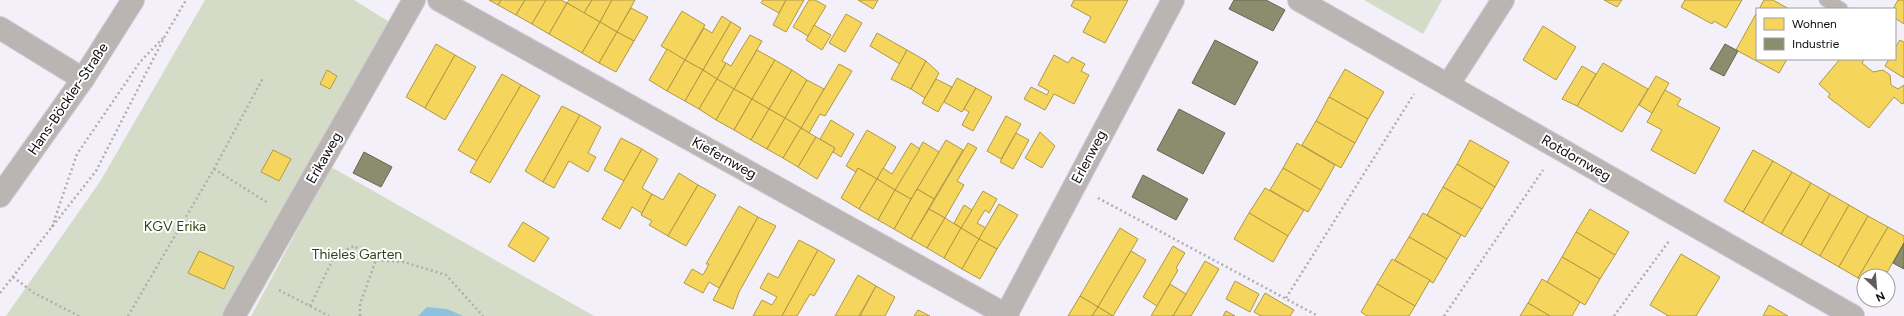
<svg xmlns="http://www.w3.org/2000/svg" width="1904" height="316" font-family="Figtree,sans-serif">
	<rect width="100%" height="100%" fill="#f3f0fa"/>
	<g fill="#d4dcc8">
		<path d="M205 0H354L391 23 225 316H6L101 180Z"/>
		<path d="M1364 0H1442L1423 34Z"/>
		<path d="M331 167 594 316H251Z"/>
	</g>
	<path fill="#8dc1dd" d="M427 307 447 309 463 316H418Z"/>
	<g fill="#f6d55c" stroke="#b09845">
		<path d="M489 0H501L498 5Z"/>
		<path d="M501 0H525L516 15 498 5Z"/>
		<path d="M525 0H546L532 24 516 15Z"/>
		<path d="M546 0H561L567 3 549 34 532 24Z"/>
		<path d="M569 0H592L584 13 567 3Z"/>
		<path d="M592 0H612L600 22 584 13Z"/>
		<path d="M612 0H635L617 32 600 22Z"/>
		<path d="M763 0H786L779 13 761 3Z"/>
		<path d="M786 0H804L786 32 773 25Z"/>
		<path d="M809 0H815L826 6 808 36 793 27Z"/>
		<path d="M858 0H878L873 9Z"/>
		<path d="M1074 0H1128L1105 43 1083 32 1091 17 1071 6Z"/>
		<path d="M1604 0H1622L1617 7Z"/>
		<path d="M1685 0H1742L1726 28 1714 21 1712 24 1681 7Z"/>
		<path d="M1764 0H1773L1789 9H1759Z"/>
		<path d="M1898 0H1904V24L1895 18V9H1893Z"/>
		<path d="M567 3 600 22 582 53 549 34Z"/>
		<path d="M631 8 648 17 634 41 617 32Z"/>
		<path d="M682 11 705 25 685 60 661 46Z"/>
		<path d="M1757 12V59H1787L1779 73 1736 50Z"/>
		<path d="M846 14 862 23 845 52 829 43Z"/>
		<path d="M722 16 731 22 703 70 685 60 704 28 712 33Z"/>
		<path d="M600 22 617 32 599 63 582 53Z"/>
		<path d="M731 22 741 28 722 61 726 63 717 79 703 70Z"/>
		<path d="M814 25 831 35 822 50 806 40Z"/>
		<path d="M1543 26 1576 47 1556 80 1523 60Z"/>
		<path d="M617 32 634 41 616 72 599 63Z"/>
		<path d="M877 33 907 50 900 64 870 46Z"/>
		<path d="M750 35 762 41 734 89 717 79 726 63 731 66Z"/>
		<path d="M1900 40 1904 42V78L1885 66 1889 59H1895V48Z"/>
		<path d="M436 44 455 55 425 108 406 97Z"/>
		<path d="M667 49 685 60 667 91 649 80Z"/>
		<path d="M757 50 775 60 752 99 734 89Z"/>
		<path d="M907 50 926 61 911 89 891 79Z"/>
		<path d="M455 55 476 67 445 120 425 108Z"/>
		<path d="M1054 55 1068 63 1072 57 1085 64 1081 71 1089 75 1074 104 1054 94 1045 110 1024 99 1031 87 1047 95 1049 91 1038 85Z"/>
		<path d="M1840 59H1862L1864 60 1862 63 1873 72 1883 70 1890 75 1891 85 1898 89 1904 85V103L1902 104 1894 97 1869 128 1828 97 1830 94 1819 84Z"/>
		<path d="M685 60 703 70 685 101 667 91Z"/>
		<path d="M775 60 792 70 769 109 752 99Z"/>
		<path d="M926 61 939 73 925 98 911 89Z"/>
		<path d="M1603 63 1648 89 1622 132 1577 106Z"/>
		<path d="M839 64 852 71 825 116 820 114 809 133 801 128Z"/>
		<path d="M1582 66 1596 74 1577 106 1562 99Z"/>
		<path d="M1345 69 1384 92 1368 119 1329 97Z"/>
		<path d="M327 70 337 76 330 89 320 84Z"/>
		<path d="M703 70 717 79 699 109 685 101Z"/>
		<path d="M792 70 807 80 785 118 769 109Z"/>
		<path d="M502 74 521 85 477 161 458 150Z"/>
		<path d="M1656 76 1669 83 1652 113 1639 105Z"/>
		<path d="M957 78 976 88 962 112 944 102Z"/>
		<path d="M717 79 734 89 716 120 699 109Z"/>
		<path d="M936 79 952 87 938 112 922 103Z"/>
		<path d="M807 80 824 89 801 128 785 118Z"/>
		<path d="M521 85 540 96 490 183 470 172Z"/>
		<path d="M976 88 992 97 973 131 962 125 969 112 964 109Z"/>
		<path d="M734 89 752 99 734 130 716 120Z"/>
		<path d="M1665 90 1681 99 1677 105 1720 128 1695 174 1651 150 1662 130 1647 122Z"/>
		<path d="M1329 97 1368 119 1355 143 1316 121Z"/>
		<path d="M752 99 769 109 751 140 734 130Z"/>
		<path d="M562 106 580 115 543 182 525 171Z"/>
		<path d="M769 109 785 118 767 149 751 140Z"/>
		<path d="M580 115 601 127 588 153 596 157 588 172 569 161 554 188 543 182Z"/>
		<path d="M1006 116 1021 124 1001 159 987 151Z"/>
		<path d="M785 118 801 128 783 158 767 149Z"/>
		<path d="M831 120 854 134 841 157 833 152 835 148 820 139Z"/>
		<path d="M1316 121 1355 143 1341 168 1302 145Z"/>
		<path d="M801 128 816 137 798 167 783 158Z"/>
		<path d="M867 130 896 147 877 179 858 168 856 172 846 166Z"/>
		<path d="M1040 132 1055 146 1042 168 1025 158Z"/>
		<path d="M1016 133 1029 140 1013 169 1000 162Z"/>
		<path d="M816 137 835 148 817 179 798 167Z"/>
		<path d="M621 138 642 149 624 181 604 170Z"/>
		<path d="M946 140 963 150 934 199 917 189Z"/>
		<path d="M1470 140 1509 162 1495 187 1457 164Z"/>
		<path d="M923 142 939 152 911 199 895 190Z"/>
		<path d="M911 143 920 149 895 190 877 179 883 168 892 174Z"/>
		<path d="M968 143 977 148 957 181 964 185 945 218 929 209Z"/>
		<path d="M1297 143 1335 165 1321 190 1283 168Z"/>
		<path d="M642 149 658 159 642 188 652 194 642 213 632 207 620 229 602 219Z"/>
		<path d="M273 150 291 159 279 181 261 172Z"/>
		<path d="M1753 150 1773 161 1743 212 1724 201Z"/>
		<path d="M1773 161 1792 172 1762 223 1743 212Z"/>
		<path d="M1457 164 1495 187 1482 209 1443 187Z"/>
		<path d="M858 168 877 179 859 209 841 198Z"/>
		<path d="M1283 168 1321 190 1308 212 1270 190Z"/>
		<path d="M1792 172 1811 183 1781 234 1762 223Z"/>
		<path d="M679 173 698 185 668 236 649 225 652 221 641 215 652 194 663 200Z"/>
		<path d="M877 179 895 190 878 220 859 209Z"/>
		<path d="M1811 183 1830 194 1801 245 1781 234Z"/>
		<path d="M698 185 716 195 686 246 668 236Z"/>
		<path d="M1443 187 1482 209 1465 237 1427 215Z"/>
		<path d="M1265 188 1304 210 1288 236 1249 213Z"/>
		<path d="M917 189 934 199 911 239 894 229Z"/>
		<path d="M895 190 911 199 894 229 878 220Z"/>
		<path d="M983 191 997 199 989 213 985 210 977 223 986 228 979 239 961 228Z"/>
		<path d="M1830 194 1849 205 1820 256 1801 245Z"/>
		<path d="M999 204 1018 215 997 249 979 239Z"/>
		<path d="M964 205 972 210 961 228 954 223Z"/>
		<path d="M1849 205 1868 216 1839 267 1820 256Z"/>
		<path d="M739 206 758 217 719 288 709 282 703 293 684 283 692 269 703 275 709 264H706Z"/>
		<path d="M929 209 945 218 927 248 911 239Z"/>
		<path d="M1590 209 1629 232 1615 255 1576 232Z"/>
		<path d="M1249 213 1288 236 1273 262 1234 239Z"/>
		<path d="M1423 213 1461 235 1447 259 1409 237Z"/>
		<path d="M1868 216 1888 227 1858 278 1839 267Z"/>
		<path d="M758 217 776 226 739 292 733 309 713 300Z"/>
		<path d="M945 218 961 228 944 258 927 248Z"/>
		<path d="M523 222 549 238 534 262 508 246Z"/>
		<path d="M1888 227 1904 236V243L1885 276H1864V281L1858 278Z"/>
		<path d="M961 228 979 239 962 269 944 258Z"/>
		<path d="M1120 228 1138 239 1098 307 1080 296Z"/>
		<path d="M1576 232 1615 255 1600 279 1562 257Z"/>
		<path d="M1409 237 1447 259 1433 283 1395 260Z"/>
		<path d="M979 239 997 249 980 279 962 269Z"/>
		<path d="M799 240 818 250 782 316H753L762 300 772 305 777 297 760 288 768 273 778 278Z"/>
		<path d="M1173 246 1185 253 1176 268 1178 270 1157 306 1143 297Z"/>
		<path d="M818 250 835 260 814 296 810 294 797 316H782Z"/>
		<path d="M199 251 234 267 224 289 188 273Z"/>
		<path d="M1131 251 1146 260 1113 316 1098 307Z"/>
		<path d="M1681 254 1720 277 1696 316H1666L1667 315 1650 305Z"/>
		<path d="M1562 257 1600 279 1585 305 1547 282Z"/>
		<path d="M1392 259 1430 280 1415 306 1377 284Z"/>
		<path d="M1205 261 1219 269 1191 316H1173Z"/>
		<path d="M858 275 876 286 859 316H835Z"/>
		<path d="M1542 279 1580 302 1572 316H1550L1528 303Z"/>
		<path d="M1235 281 1259 294 1250 312 1226 299Z"/>
		<path d="M1170 284 1186 294 1173 316H1151Z"/>
		<path d="M1377 284 1415 306 1409 316H1367L1361 312Z"/>
		<path d="M876 286 895 297 885 316H860Z"/>
		<path d="M1265 293 1294 310 1290 316H1261L1254 312Z"/>
		<path d="M1080 296 1098 307 1092 316H1068Z"/>
		<path d="M1528 303 1550 316H1520Z"/>
		<path d="M1769 305 1788 316H1763Z"/>
		<path d="M1098 307 1113 316H1114H1092Z"/>
		<path d="M918 310 930 316H914Z"/>
		<path d="M1226 311 1235 316H1223Z"/>
	</g>
	<g fill="#8c8c6e" stroke="#666552">
		<path d="M1234 0H1266L1285 10 1273 31 1229 9Z"/>
		<path d="M1215 40 1258 62 1235 105 1192 83Z"/>
		<path d="M1725 44 1738 51 1724 76 1710 69Z"/>
		<path d="M1179 109 1225 133 1203 174 1157 150Z"/>
		<path d="M364 152 392 167 381 187 353 173Z"/>
		<path d="M1143 175 1188 199 1176 220 1132 197Z"/>
		<path d="M1904 243V269L1893 263Z"/>
	</g>
	<g fill="none" stroke-linecap="round" stroke-linejoin="round">
		<g stroke="#cfccd4" stroke-width="15">
			<path id="service" d="M1826 0 1841 9"/>
		</g>
		<g stroke="#cfccd4" stroke-width="24">
			<g id="minor">
				<path d="M439 0 1008 316"/>
				<path d="M1299 0 1853 316"/>
				<path d="M0 28 83 79"/>
				<path d="M1448 85 1503 0"/>
				<path d="M1006 315 1173 0"/>
				<path d="M234 316 414 0"/>
			</g>
		</g>
		<g stroke="#cfccd4" stroke-width="24">
			<path id="tertiary" d="M0 196 83 79 133 0"/>
		</g>
		<g stroke="#b1adad" stroke-width="2.5" stroke-dasharray="2 3" stroke-linecap="butt">
			<path d="M214 169 268 203"/>
			<path d="M1098 198 1318 316"/>
			<path d="M52 227 77 154 140 62 163 38"/>
			<path d="M13 277 34 293 79 316"/>
			<path d="M279 290 329 316"/>
			<path d="M0 293 96 171 165 36 186 0"/>
			<path d="M1286 298 1414 94"/>
			<path d="M310 306 335 255 354 246 376 260 404 262 446 275 483 316"/>
			<path d="M128 316 214 169 263 78"/>
			<path d="M360 316V304L376 260"/>
			<path d="M1444 316 1543 170"/>
			<path d="M1614 316 1669 241"/>
		</g>
		<use href="#service" stroke="#bab4b3" stroke-width="13"/>
		<use href="#minor" stroke="#bab4b3" stroke-width="22"/>
		<use href="#tertiary" stroke="#bab4b3" stroke-width="22"/>
	</g>
	<g text-anchor="middle" dominant-baseline="central" stroke-width="4" stroke-linejoin="round" paint-order="stroke">
		<g font-size="14" fill="#0c0a10" stroke="#fff">
			<text transform="translate(68 99) rotate(-56)">Hans-Böckler-Straße</text>
			<text transform="translate(1089 157) rotate(-62)">Erlenweg</text>
			<text transform="translate(324 158) rotate(-60)">Erikaweg</text>
			<text transform="translate(724 158) rotate(29)">Kiefernweg</text>
			<text transform="translate(1576 158) rotate(30)">Rotdornweg</text>
		</g>
		<g font-size="14" fill="#334314" stroke="#fff">
			<text x="175" y="226">KGV Erika</text>
			<text x="357" y="254">Thieles Garten</text>
		</g>
	</g>
	<rect x="1756" y="8" width="140" height="52" fill="#ffffff" stroke="#9e9d9f"/>
	<rect x="1764" y="18" width="20" height="12" fill="#f6d55c" stroke="#9e9d9f"/>
	<text x="1792" y="28" font-size="12" fill="#0c0a10">Wohnen</text>
	<rect x="1764" y="38" width="20" height="12" fill="#8c8c6e" stroke="#9e9d9f"/>
	<text x="1792" y="48" font-size="12" fill="#0c0a10">Industrie</text>
	<g transform="translate(1876 288) rotate(154)"><circle r="19" fill="#ffffff" stroke="#9e9d9f"/>
	<path d="M0-3L7 15L0 10L-7 15Z" fill="#5d5a62"/>
	<text y="-6" font-size="11" font-weight="bold" text-anchor="middle" fill="#0c0a10">N</text>
	</g>
</svg>
